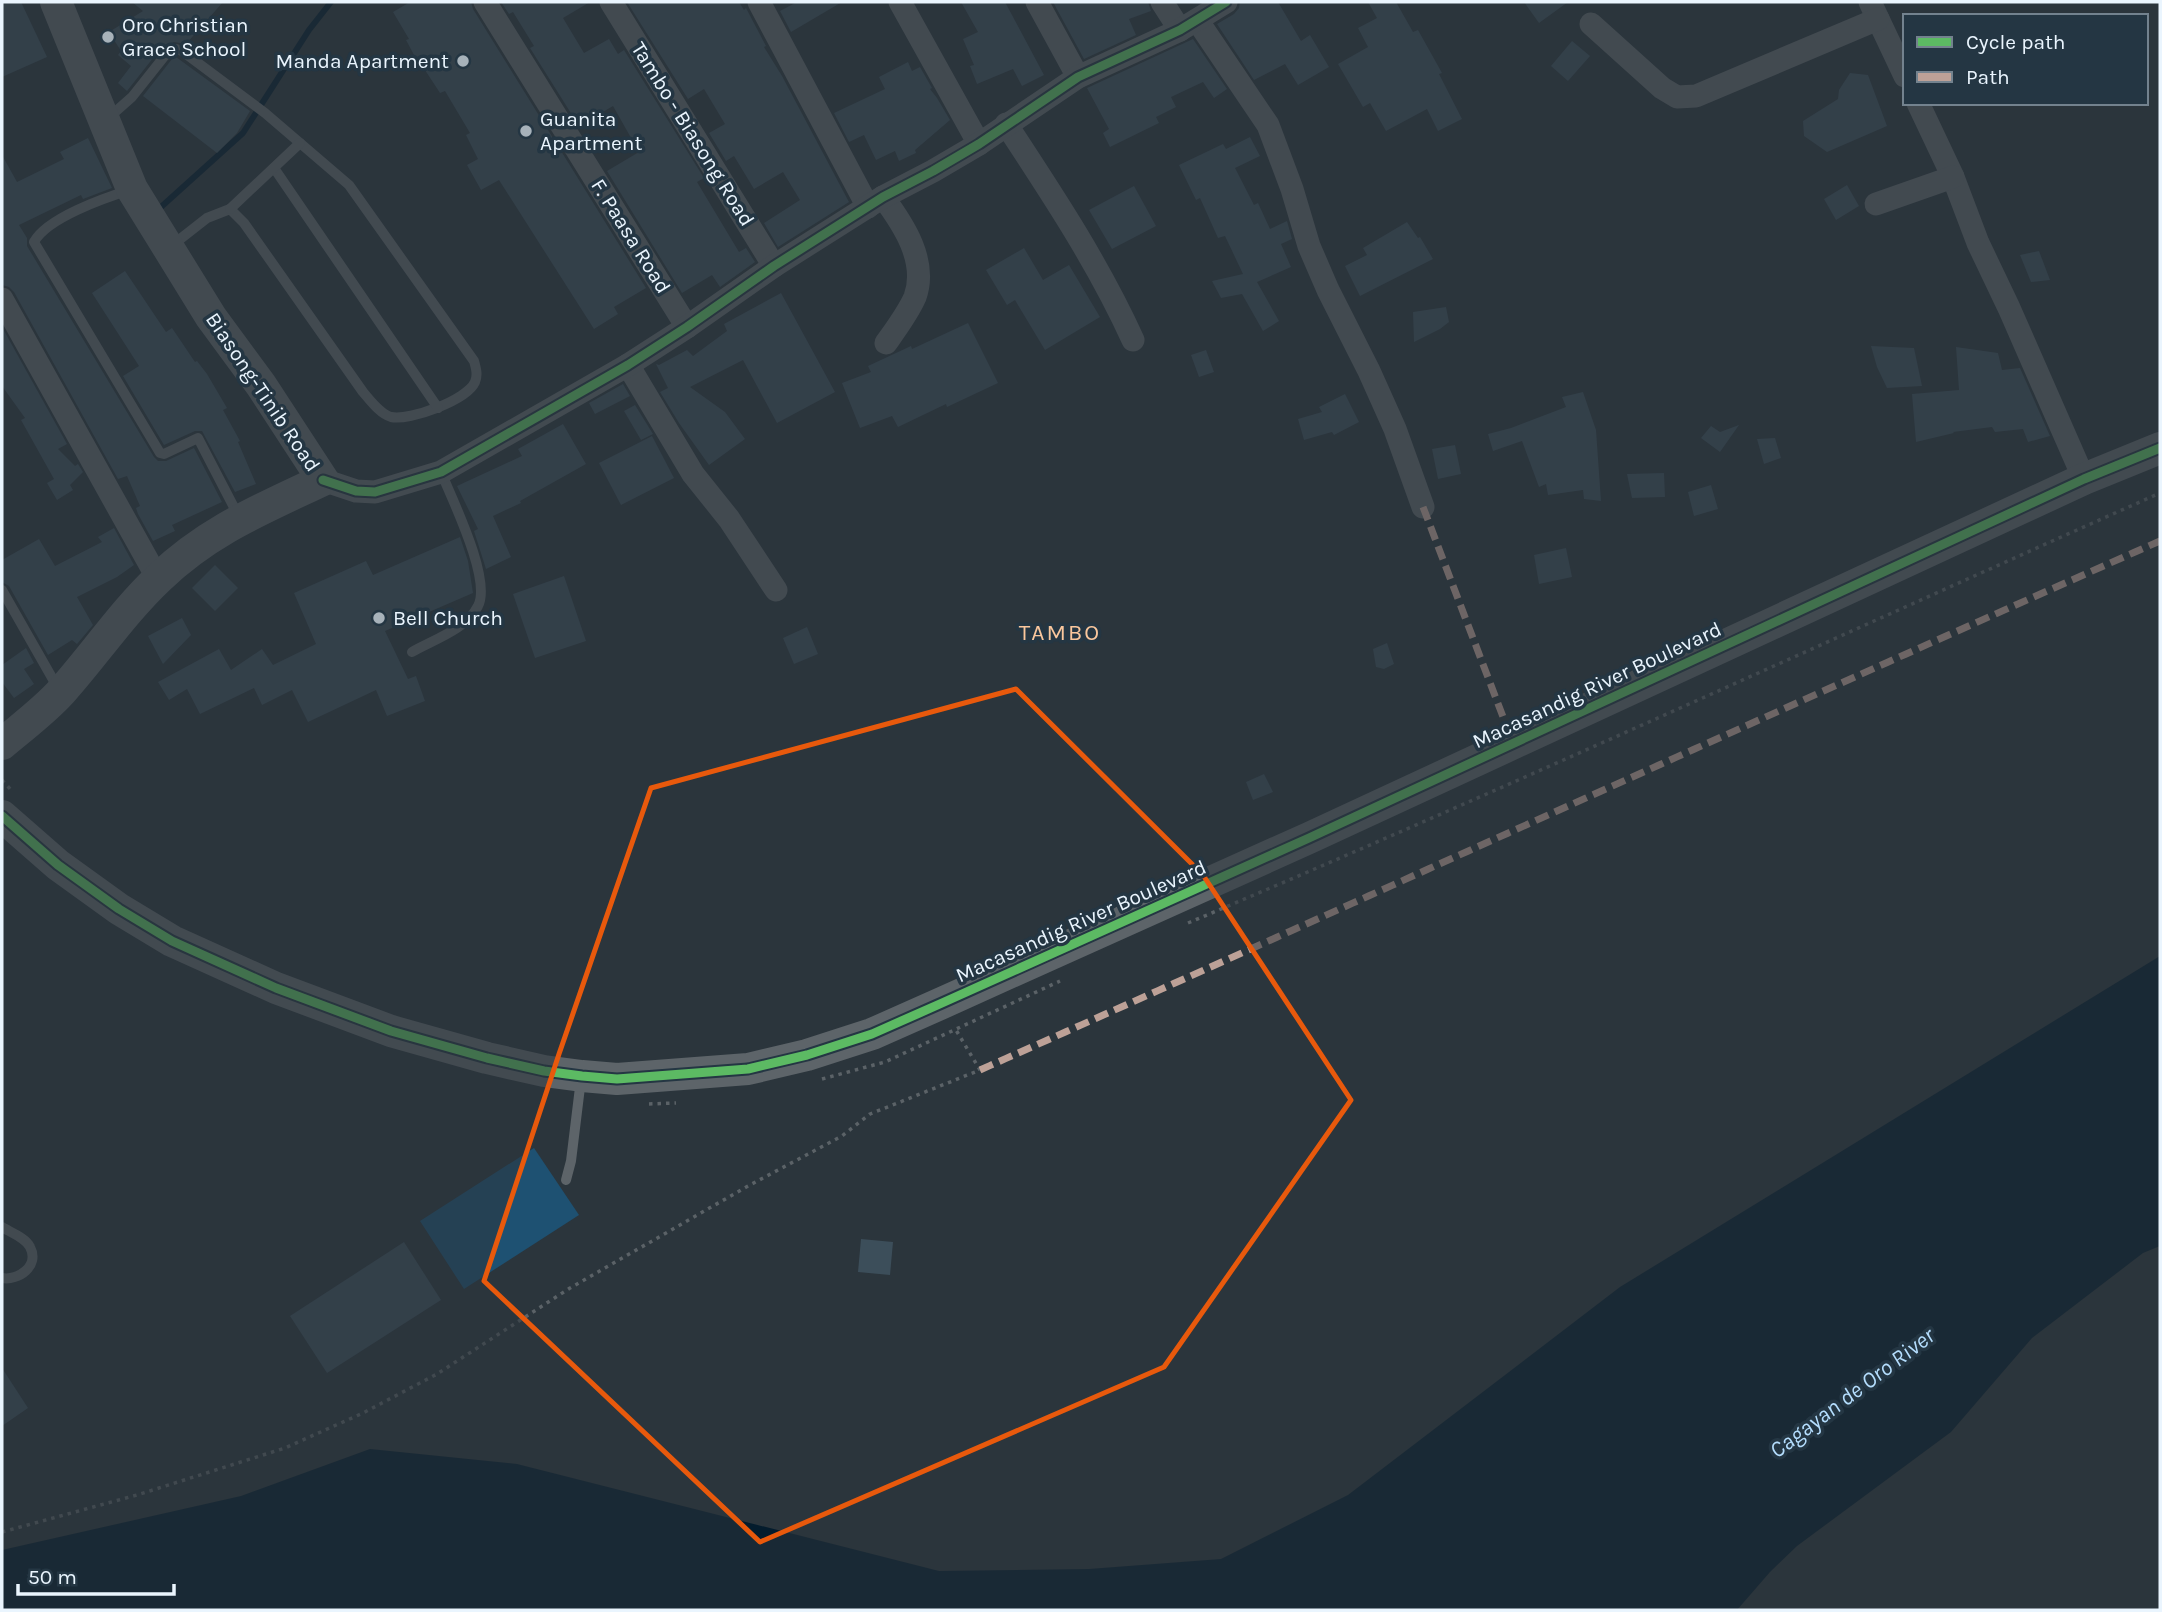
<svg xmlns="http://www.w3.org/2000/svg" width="2162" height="1612" font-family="Karla,sans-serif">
	<rect width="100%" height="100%" fill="#2b353c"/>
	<path fill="#1e5172" d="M534 1148 579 1215 464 1289 420 1221Z"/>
	<path fill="#041c2d" d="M2160 956V1246L2143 1253 2032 1338 1951 1432 1797 1546 1770 1572 1737 1610H2V1550L241 1496 370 1449 517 1464 939 1571 1089 1569 1221 1559 1348 1495 1620 1287Z"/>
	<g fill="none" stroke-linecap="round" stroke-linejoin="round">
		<path stroke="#041c2d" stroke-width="6" d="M161 207 243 133 309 30 331 2"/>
	</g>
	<g fill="#3c4e5a">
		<path d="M2 2H21L47 57 2 77Z"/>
		<path d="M132 2H223L186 44 174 42 161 48 127 91 118 83 131 66 118 55 121 51 109 32 143 11Z"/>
		<path d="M410 2H471L473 9 646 288 614 307 618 314 594 329 499 180 481 190 467 165 478 159 466 135 470 133 445 91 440 93 423 67 421 68 406 40 409 39 393 12Z"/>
		<path d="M501 2H590L563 18 584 53 609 39 618 54 624 50 704 178 697 182 739 252 746 248 755 262 720 287 712 275 682 293 607 171 639 152 613 106 579 126 530 48 534 46 513 12 509 14Z"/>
		<path d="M627 2H739L744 10 746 8 766 46 764 47 782 76 849 202 778 247 764 223 800 200 783 172 754 189 734 156 726 161 709 133 725 124 704 89 688 99Z"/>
		<path d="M797 2H842L791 32 780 11Z"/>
		<path d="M961 2H1005L1044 75 1022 86 1013 69 977 84 970 66 974 65 963 39 978 32Z"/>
		<path d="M1053 2H1148L1151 11 1129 19 1136 35 1084 59Z"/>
		<path d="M1240 2H1278L1301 41 1310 35 1329 67 1298 85 1285 64 1254 80 1217 24 1234 14 1239 8Z"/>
		<path d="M1368 2H1396L1413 32 1418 30 1442 73 1439 74 1462 119 1438 131 1427 109 1386 131 1370 103 1363 107 1338 64 1368 47 1358 28 1377 18Z"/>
		<path d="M1524 2H1568L1539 23Z"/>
		<path d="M1193 39 1227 89 1214 98 1203 82 1171 97 1176 107 1156 117 1159 123 1110 147 1103 133 1109 129 1087 88Z"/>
		<path d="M1572 41 1590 56 1568 81 1551 66Z"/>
		<path d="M176 57 250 111 237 133 217 153 143 96 172 59Z"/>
		<path d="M908 62 912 71 920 67 932 88 930 89 937 98 950 120 915 150 916 153 899 161 895 151 876 160 864 135 849 142 834 113 885 89 879 77Z"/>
		<path d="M1850 73 1868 75 1887 126 1827 152 1804 136 1803 121 1838 99 1839 90Z"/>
		<path d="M1250 137 1260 156 1235 168 1254 205 1258 203 1270 229 1287 221 1292 239 1281 244 1291 267 1257 282 1279 321 1263 331 1242 294 1221 298 1212 281 1243 274 1225 236 1218 238 1200 198 1196 200 1179 165 1223 144 1226 149Z"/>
		<path d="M88 138 112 188 83 199 81 195 19 225 27 238V246L154 457 158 461H166L194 448 222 502 172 525 175 531 153 541 138 514 136 508 140 506 127 476 118 479 14 292 9 287 2 285V155L17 182 64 159 60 152Z"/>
		<path d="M1847 185 1859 206 1836 220 1824 199Z"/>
		<path d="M1134 186 1156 226 1112 249 1089 210Z"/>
		<path d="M1407 222 1418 238 1420 237 1433 259 1360 296 1345 266 1367 255 1363 248Z"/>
		<path d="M1024 248 1043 280 1069 265 1100 317 1045 350 1015 300 1007 305 986 270Z"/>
		<path d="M2039 251 2050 280 2031 282 2020 255Z"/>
		<path d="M125 271 166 332 172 328 195 362 197 361 207 374 227 408 223 410 240 441 238 442 256 484 235 492 202 431H195L164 445 123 376 139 366 92 293Z"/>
		<path d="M781 293 835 392 777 423 743 360 690 387 725 412 745 439 709 465 679 423 660 392 668 388 656 364 659 365 687 350 693 356 727 331 724 324Z"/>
		<path d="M1446 307 1449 322 1440 329 1414 342 1413 312Z"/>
		<path d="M968 323 998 383 947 407 946 404 898 427 892 416 860 428 842 383 871 372 868 366 911 346 912 349Z"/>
		<path d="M2 327 67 444 58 449 75 466 78 464 83 472 70 485 73 490 57 500 47 483 54 479 21 420 25 418 2 386Z"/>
		<path d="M1871 346 1914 348 1922 386 1887 388 1877 367Z"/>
		<path d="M1956 347 1998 353 2002 370 2020 368 2050 436 2028 442 2023 429 1995 432 1992 427 1953 432 1954 433 1916 442 1912 394 1959 390Z"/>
		<path d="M1206 350 1214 372 1199 377 1191 355Z"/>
		<path d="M623 384 630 396 595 414 589 403Z"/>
		<path d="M1583 392 1596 430 1601 501 1584 499 1583 490 1548 495 1546 484 1539 487 1522 441 1493 451 1488 434 1511 428 1566 407 1562 397Z"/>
		<path d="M1345 394 1359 422 1334 435 1332 432 1304 440 1298 419 1322 412 1319 407Z"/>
		<path d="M635 405 653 434 641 440 624 411Z"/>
		<path d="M563 424 586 464 520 501 521 503 493 516 511 557 486 569 474 531 478 529 457 486 522 456 518 449Z"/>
		<path d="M1739 425 1720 452 1701 438 1711 426 1720 432Z"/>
		<path d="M652 436 674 478 621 505 599 463Z"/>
		<path d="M1775 438 1781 458 1764 464 1757 439Z"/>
		<path d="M1455 445 1461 474 1438 479 1432 449Z"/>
		<path d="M1664 473 1665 497 1632 498 1627 474Z"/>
		<path d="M1711 485 1718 509 1694 516 1688 492Z"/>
		<path d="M114 528 134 565 117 577 77 597 93 625 77 644 72 640 48 655 9 586 2 582V560L39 539 55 566 102 542 98 537Z"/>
		<path d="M460 537 468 561 473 593 385 631 408 679 416 676 425 701 387 716 376 690 308 722 292 690 262 705 254 688 200 714 187 689 169 700 158 682 219 649 231 670 262 649 273 665 316 644 294 593 366 561 373 575Z"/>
		<path d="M1566 548 1572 577 1539 584 1534 555Z"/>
		<path d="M215 565 238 588 215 611 192 588Z"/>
		<path d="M564 576 586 641 535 658 513 594Z"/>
		<path d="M182 618 191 635 163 664 148 636Z"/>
		<path d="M807 627 818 654 794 664 783 638Z"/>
		<path d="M1387 643 1394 664 1384 669 1376 667 1373 649Z"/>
		<path d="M26 648 34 663 24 669 34 684 14 698 2 682V665Z"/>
		<path d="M1264 774 1273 792 1253 800 1246 782Z"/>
		<path d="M861 1239 893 1242 890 1275 858 1272Z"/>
		<path d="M404 1242 441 1300 327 1373 290 1316Z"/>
		<path d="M2 1368 28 1408 2 1426Z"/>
	</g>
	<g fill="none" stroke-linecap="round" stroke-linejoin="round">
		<g stroke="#5b6267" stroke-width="3.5" stroke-dasharray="3.5 5" stroke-linecap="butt">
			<path d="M2 780 12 791"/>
			<path d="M1188 923C1515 785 1836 637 2160 493"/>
			<path d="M822 1079 885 1062 1060 981"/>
			<path d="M649 1104 676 1103"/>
			<path d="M2 1532 137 1495 285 1448 363 1413 437 1374 570 1288 748 1186 842 1136 870 1114 980 1070 956 1030"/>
		</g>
		<g stroke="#5d6469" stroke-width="10">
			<path d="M106 120 132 97 167 53 176 49 182 51 265 113 349 185 474 361C476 368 478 375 475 382 467 400 410 421 391 417 380 414 370 400 363 392L244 223 230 209 207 218 170 247"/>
			<path d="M274 168 438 408"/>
			<path d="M130 190C104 198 47 218 34 242L160 453 164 454 198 438 239 517"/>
			<path d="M230 209 300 143"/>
			<path d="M2 590 59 690"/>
			<path d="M412 652C433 640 467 629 478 606 492 580 452 499 441 472"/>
			<path d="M566 1180 571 1161 581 1079"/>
			<path d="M2 1227C10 1232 26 1238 30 1247 40 1266 18 1281 2 1278"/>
		</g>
		<g stroke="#5d6469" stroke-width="23">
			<path d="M485 2 687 327"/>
			<path d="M611 2 774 266"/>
			<path d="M759 2 868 207"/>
			<path d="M900 2 979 144"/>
			<path d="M1037 2 1078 77"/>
			<path d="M1162 2 1180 30"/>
			<path d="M1870 2 1905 76"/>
			<path d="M1197 20 1268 125 1292 189 1309 246 1328 290 1369 371 1395 429 1423 507"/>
			<path d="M1591 24 1662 88 1677 97 1696 96 1878 19"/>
			<path d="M1918 103 1953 177 1978 243 2009 308 2084 479"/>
			<path d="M1006 124C1052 194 1098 263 1133 340"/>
			<path d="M883 197C903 224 928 261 915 297 908 313 896 329 886 343"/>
			<path d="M1876 204 1953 177"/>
			<path d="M2 299 158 579"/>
			<path d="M628 365 693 474 729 519 776 590"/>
			<path d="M323 480 356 491 375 492 441 472 628 365 687 327 774 266 883 197 933 171 979 144 1078 77 1180 30 1226 2"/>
		</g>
		<g stroke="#5d6469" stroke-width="32">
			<path d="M2 744C22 727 44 711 62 691 95 654 123 612 159 578 209 530 262 509 323 480L261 385 211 317 132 189 56 2"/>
			<path d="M2 816 58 865 119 909 172 941 276 988 391 1031 487 1058 544 1071 582 1076 617 1079 748 1069 807 1055 872 1034 942 1003 1309 838 2084 479 2160 448"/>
		</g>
		<g stroke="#bda197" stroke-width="7" stroke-dasharray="14 7" stroke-linecap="butt">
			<path d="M1423 507 1513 743"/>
			<path d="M980 1070C1374 895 1766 715 2160 541"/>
		</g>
		<g stroke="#243643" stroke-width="13">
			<g id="cycleway">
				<path d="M323 480 356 491 375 492 441 472 628 365 687 327 774 266 883 197 933 171 979 144 1078 77 1180 30 1226 2"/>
				<path d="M2 816 58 865 119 909 172 941 276 988 391 1031 487 1058 544 1071 582 1076 617 1079 748 1069 807 1055 872 1034 942 1003 1309 838 2084 479 2160 448"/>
			</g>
		</g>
		<use href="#cycleway" stroke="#5cba63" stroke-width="9"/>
	</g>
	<path d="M0 0H2162V1612H0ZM1016 689 1203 875 1351 1100 1164 1367 760 1542 484 1281 559 1054 651 788Z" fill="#2b353c" fill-opacity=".55" fill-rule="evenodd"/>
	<path fill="none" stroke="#e8590c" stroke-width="5" stroke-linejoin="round" d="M1016 689 1203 875 1351 1100 1164 1367 760 1542 484 1281 559 1054 651 788Z"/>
	<g fill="#a7b2ba" stroke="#243643" stroke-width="2.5">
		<circle cx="108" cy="37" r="7"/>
		<circle cx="463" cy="61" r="7"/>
		<circle cx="526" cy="131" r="7"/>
		<circle cx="379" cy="618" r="7"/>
	</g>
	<g text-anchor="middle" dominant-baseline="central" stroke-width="7" stroke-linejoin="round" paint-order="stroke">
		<g font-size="21" fill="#eaf5fe" stroke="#243643" text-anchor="start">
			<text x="122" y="25">Oro Christian<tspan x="122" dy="24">Grace School</tspan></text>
			<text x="449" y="61" text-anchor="end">Manda Apartment</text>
			<text x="540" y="119">Guanita<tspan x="540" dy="24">Apartment</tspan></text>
			<text x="393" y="618">Bell Church</text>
		</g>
		<g font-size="21" fill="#eaf5fe" stroke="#243643">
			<text transform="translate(693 134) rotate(58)">Tambo - Biasong Road</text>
			<text transform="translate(631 236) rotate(58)">F. Paasa Road</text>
			<text transform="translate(263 392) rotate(56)">Biasong-Tinib Road</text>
			<text transform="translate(1597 685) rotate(-25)">Macasandig River Boulevard</text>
			<text transform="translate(1081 921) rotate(-24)">Macasandig River Boulevard</text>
		</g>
		<g font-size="23" letter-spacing="2" fill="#fac79d" stroke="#243643">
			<text x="1060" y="632">TAMBO</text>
		</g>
		<g font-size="23" font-style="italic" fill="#b4ddfd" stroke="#243643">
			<text transform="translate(1852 1393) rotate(-37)">Cagayan de Oro River</text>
		</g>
	</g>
	<rect width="2162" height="1612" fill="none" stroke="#eaf5fe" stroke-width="7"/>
	<rect x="1903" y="14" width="245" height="91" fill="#243643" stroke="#73828e" stroke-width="2"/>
	<rect x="1917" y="37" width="35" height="10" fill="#5cba63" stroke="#73828e" stroke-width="2"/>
	<text x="1966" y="49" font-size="21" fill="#eaf5fe">Cycle path</text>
	<rect x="1917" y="72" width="35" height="10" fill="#bda197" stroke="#73828e" stroke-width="2"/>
	<text x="1966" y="84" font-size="21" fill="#eaf5fe">Path</text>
	<path d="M18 1584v10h156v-10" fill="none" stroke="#eaf5fe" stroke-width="3.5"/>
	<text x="28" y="1584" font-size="21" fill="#eaf5fe" stroke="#243643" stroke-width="5" paint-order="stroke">50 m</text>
</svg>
